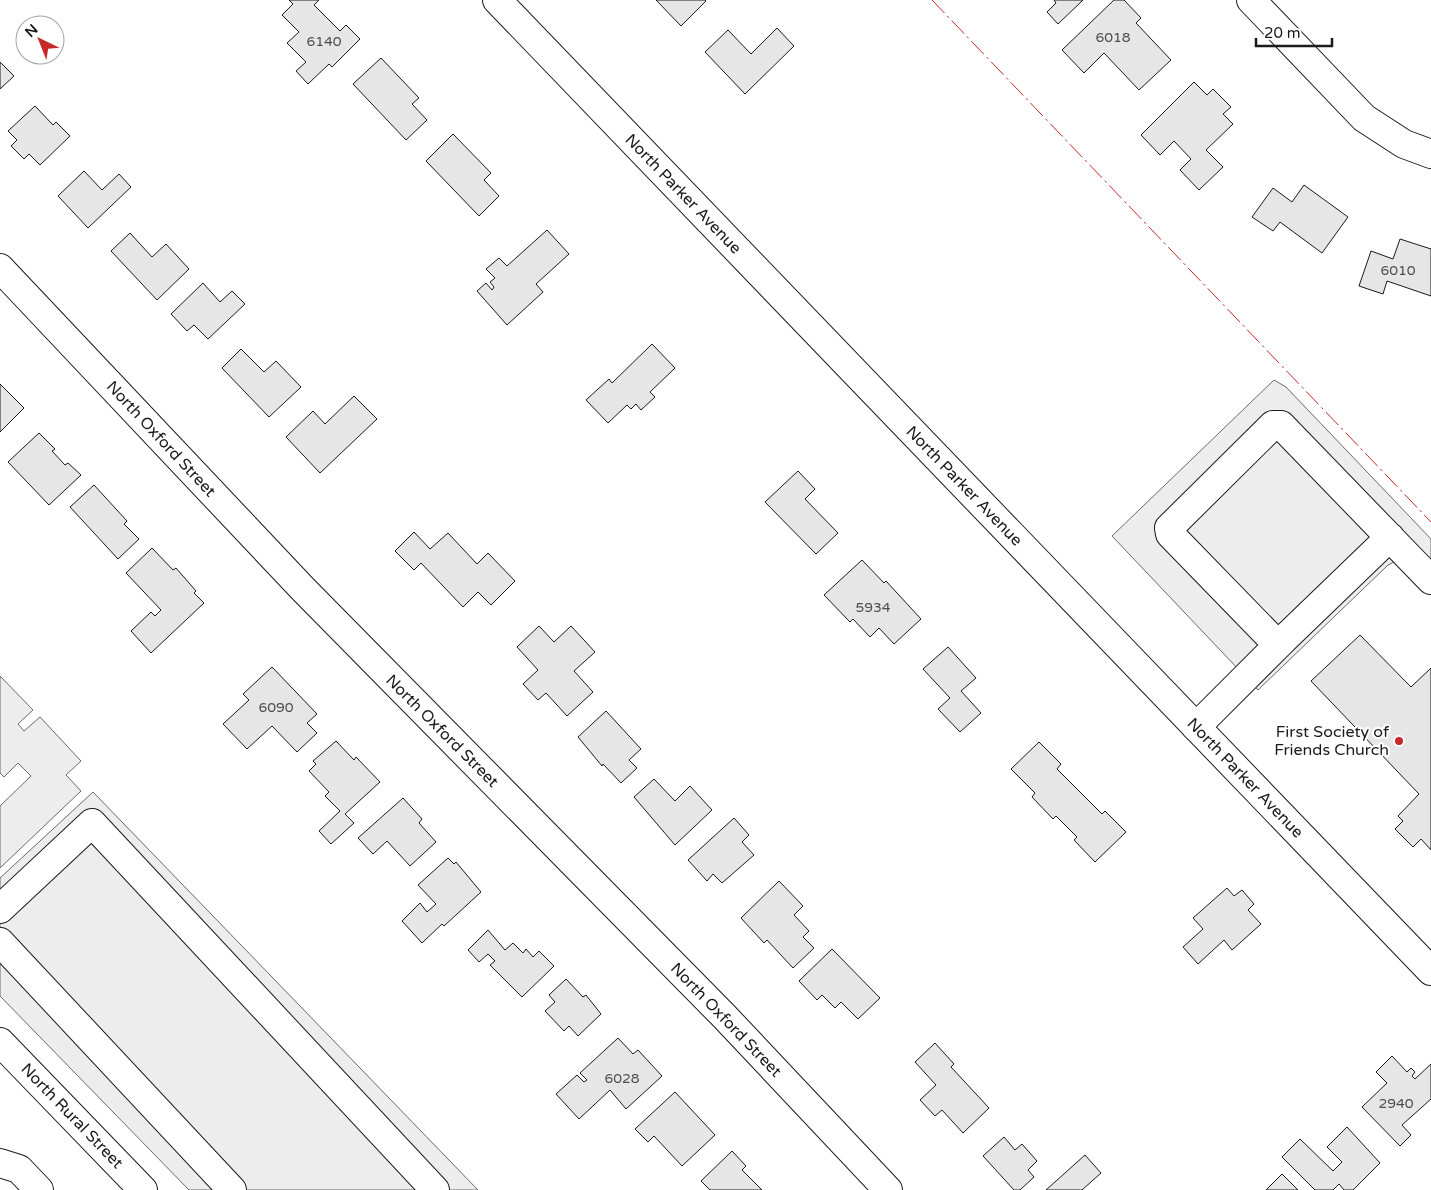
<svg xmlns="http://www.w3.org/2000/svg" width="1431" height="1190" font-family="'Varela Round',sans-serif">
	<rect width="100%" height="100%" fill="#fff"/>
	<g fill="#ededed" stroke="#6a6a6a">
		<path d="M1274 380 1286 387 1431 539V588L1394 562 1388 565 1258 690 1112 536Z"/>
		<path d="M0 676 33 710 18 724 24 731 40 717 81 761 66 775 81 791 0 868V806L31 776 18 763 4 777 0 773Z"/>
		<path d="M93 792 478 1190H189L0 996V878Z"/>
	</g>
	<g fill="#e6e6e6" stroke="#1a1a1a">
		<path d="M289 0H319L314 5 340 31 346 25 360 39 332 67 329 64 308 84 296 71 306 62 287 43 299 32 282 15 293 4Z"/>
		<path d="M656 0H705L706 1 681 26Z"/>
		<path d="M1054 0H1083L1058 24 1047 12 1056 3Z"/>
		<path d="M1114 0H1124L1141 18 1136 23 1171 60 1139 90 1104 53 1084 73 1062 50Z"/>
		<path d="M777 28 794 46 745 94 705 52 728 30 751 54Z"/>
		<path d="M381 58 419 98 412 104 427 120 406 140 353 84Z"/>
		<path d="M0 62 14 76 0 89Z"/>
		<path d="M1194 82 1207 95 1213 89 1231 107 1223 114 1233 124 1206 150 1223 167 1199 190 1180 170 1191 159 1174 141 1160 155 1141 135Z"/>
		<path d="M35 106 53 125 56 122 70 136 40 165 29 154 24 159 11 146 17 140 8 131Z"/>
		<path d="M453 134 491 173 484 180 499 196 479 216 426 161Z"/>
		<path d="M84 171 102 190 119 174 131 187 88 228 58 196Z"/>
		<path d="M1304 185 1348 217 1322 253 1280 222 1273 231 1252 217 1273 188 1292 202Z"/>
		<path d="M547 230 569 254 536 284 543 292 507 325 477 291 486 283 492 290 494 287 490 282 495 278 486 269 499 258 507 266Z"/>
		<path d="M130 233 152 257 166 244 189 269 157 300 111 251Z"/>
		<path d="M1400 239 1431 249V296L1387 281 1383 294 1359 286 1371 251 1393 259Z"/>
		<path d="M203 283 220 302 232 291 245 304 208 339 194 325 187 331 171 314Z"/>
		<path d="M652 344 675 368 650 392 655 397 641 410 636 404 631 409 627 405 608 423 586 400 609 379 612 383Z"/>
		<path d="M241 349 264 372 276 361 301 387 269 417 222 368Z"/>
		<path d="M0 384 24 408 0 432Z"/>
		<path d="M354 396 377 419 320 473 286 437 313 411 325 424Z"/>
		<path d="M39 433 55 449 52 451 65 465 68 463 81 475 49 505 8 462Z"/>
		<path d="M798 471 815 489 805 499 838 533 816 554 765 502Z"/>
		<path d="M94 485 127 521 124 524 139 539 118 559 70 507Z"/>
		<path d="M414 532 430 549 448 533 477 564 488 553 515 581 491 605 478 592 463 607 421 563 414 570 395 551Z"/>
		<path d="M152 548 173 570 176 568 196 591 194 593 204 603 151 653 131 631 151 612 155 616 161 610 126 573Z"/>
		<path d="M862 560 884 583 886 581 921 619 894 644 879 628 870 637 853 619 850 622 824 595Z"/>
		<path d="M539 626 554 642 571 626 595 652 574 671 593 692 567 716 546 693 538 700 523 684 538 670 517 647Z"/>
		<path d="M1360 635 1411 687 1431 668V850L1421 839 1413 847 1395 829 1403 821 1398 816 1419 794 1311 681Z"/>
		<path d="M948 647 976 678 961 691 981 713 960 732 938 709 950 698 923 669Z"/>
		<path d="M272 667 317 714 307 723 317 733 297 752 272 726 247 749 223 724 249 700 243 694Z"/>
		<path d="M606 711 641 749 629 760 637 768 621 783 603 764 602 766 578 737Z"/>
		<path d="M336 741 354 760 356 757 380 782 345 814 354 823 331 844 319 831 340 811 325 796 329 792 309 771 316 764 313 761Z"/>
		<path d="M1039 742 1061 764 1057 769 1102 814 1105 811 1126 832 1095 862 1074 840 1077 837 1056 816 1053 819 1032 797 1035 793 1011 769Z"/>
		<path d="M654 779 675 801 690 786 712 810 675 845 634 797Z"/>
		<path d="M403 798 422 819 419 823 436 842 410 866 387 841 373 854 358 838Z"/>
		<path d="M734 818 749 835 742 842 754 855 722 883 713 874 707 881 688 860Z"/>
		<path d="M448 858 454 864 456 862 481 892 444 926 442 924 422 943 402 921 420 903 427 912 436 904 418 885Z"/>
		<path d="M779 881 803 906 794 915 809 931 803 937 814 948 793 968 767 940 764 943 741 918Z"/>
		<path d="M1227 888 1234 896 1242 890 1254 904 1248 910 1261 924 1232 950 1224 940 1198 964 1183 947 1203 929 1193 918Z"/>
		<path d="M488 930 505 950 513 943 523 953 526 949 533 957 539 951 554 966 522 997 490 965 495 961 488 954 479 962 468 950Z"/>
		<path d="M832 949 880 998 858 1019 841 1002 835 1008 822 995 817 1000 799 981Z"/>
		<path d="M566 979 583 997 586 995 601 1014 578 1036 569 1026 564 1031 545 1011 555 1002 549 995Z"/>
		<path d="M618 1038 633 1054 638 1050 662 1076 626 1109 610 1090 579 1119 556 1094 577 1075 584 1082 587 1080 580 1073Z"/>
		<path d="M935 1043 954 1064 951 1067 989 1108 963 1133 942 1110 935 1116 920 1100 936 1085 915 1062Z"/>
		<path d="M1392 1056 1407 1072 1411 1068 1415 1072 1412 1076 1415 1079 1431 1064V1099L1402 1125 1411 1135 1400 1146 1362 1107 1387 1083 1376 1072Z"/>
		<path d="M675 1092 715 1135 682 1166 654 1136 648 1142 635 1129Z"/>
		<path d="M1347 1127 1380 1163 1353 1190H1344L1339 1184 1333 1190H1315L1282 1157 1300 1139 1333 1171 1342 1162 1327 1147Z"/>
		<path d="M1004 1137 1015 1150 1022 1144 1037 1161 1028 1170 1034 1177 1020 1190H1014L983 1156Z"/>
		<path d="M732 1151 746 1166 742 1170 762 1190H710L701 1181Z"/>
		<path d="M1085 1155 1101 1173 1082 1190H1046Z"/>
		<path d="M1282 1174 1298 1190H1266Z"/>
	</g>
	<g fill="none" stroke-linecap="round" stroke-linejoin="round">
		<g stroke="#1a1a1a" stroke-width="30">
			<g id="minor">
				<path d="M497 0 1431 971"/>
				<path d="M1251 0 1364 118 1404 144 1431 154"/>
				<path d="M0 268 303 589 724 1016 888 1190"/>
				<path d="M1390 537 1282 641H1274L1170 534 1169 528 1273 425H1281L1431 580"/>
				<path d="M1196 727 1282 641"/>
				<path d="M0 909 92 823 435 1190"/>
				<path d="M0 942 232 1190"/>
				<path d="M0 1042 143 1190"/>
				<path d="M0 1163 19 1169 39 1190"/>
			</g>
		</g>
		<use href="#minor" stroke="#fff" stroke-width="28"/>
		<path stroke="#c62828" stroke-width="1" stroke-dasharray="18 4 2.5 4" stroke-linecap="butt" d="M932 0 1431 522"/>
	</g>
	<circle fill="#c62828" stroke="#fff" stroke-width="2" cx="1399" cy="741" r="5"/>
	<g text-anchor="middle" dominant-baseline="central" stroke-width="4" stroke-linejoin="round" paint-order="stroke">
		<g font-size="14" fill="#4d4d4d">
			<text x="1113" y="37">6018</text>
			<text x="324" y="41">6140</text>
			<text x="1398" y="270">6010</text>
			<text x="873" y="607">5934</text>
			<text x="276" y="707">6090</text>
			<text x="622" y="1078">6028</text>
			<text x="1396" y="1103">2940</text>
		</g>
		<g font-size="16" fill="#1a1a1a" stroke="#fff">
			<text transform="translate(683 194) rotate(46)">North Parker Avenue</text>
			<text transform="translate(161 439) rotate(47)">North Oxford Street</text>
			<text transform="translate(964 486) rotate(46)">North Parker Avenue</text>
			<text transform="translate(442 731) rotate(45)">North Oxford Street</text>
			<text transform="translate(1245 778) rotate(46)">North Parker Avenue</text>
			<text transform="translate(726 1020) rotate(46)">North Oxford Street</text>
			<text transform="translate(72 1116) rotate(46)">North Rural Street</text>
		</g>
		<g font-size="16" fill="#1a1a1a" stroke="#fff" text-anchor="end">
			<text x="1389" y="732">First Society of<tspan x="1389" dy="18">Friends Church</tspan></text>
		</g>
	</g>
	<g transform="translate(40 40) rotate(317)"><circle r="24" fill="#ffffff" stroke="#a3a3a3"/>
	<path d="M0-4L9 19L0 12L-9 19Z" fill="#c62828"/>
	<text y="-8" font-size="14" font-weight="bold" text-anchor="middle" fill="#1a1a1a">N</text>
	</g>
	<path d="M1256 38v8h76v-8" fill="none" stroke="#1a1a1a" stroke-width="2.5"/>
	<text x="1264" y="38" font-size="15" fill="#1a1a1a" stroke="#ffffff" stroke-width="4" paint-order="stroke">20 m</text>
</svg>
